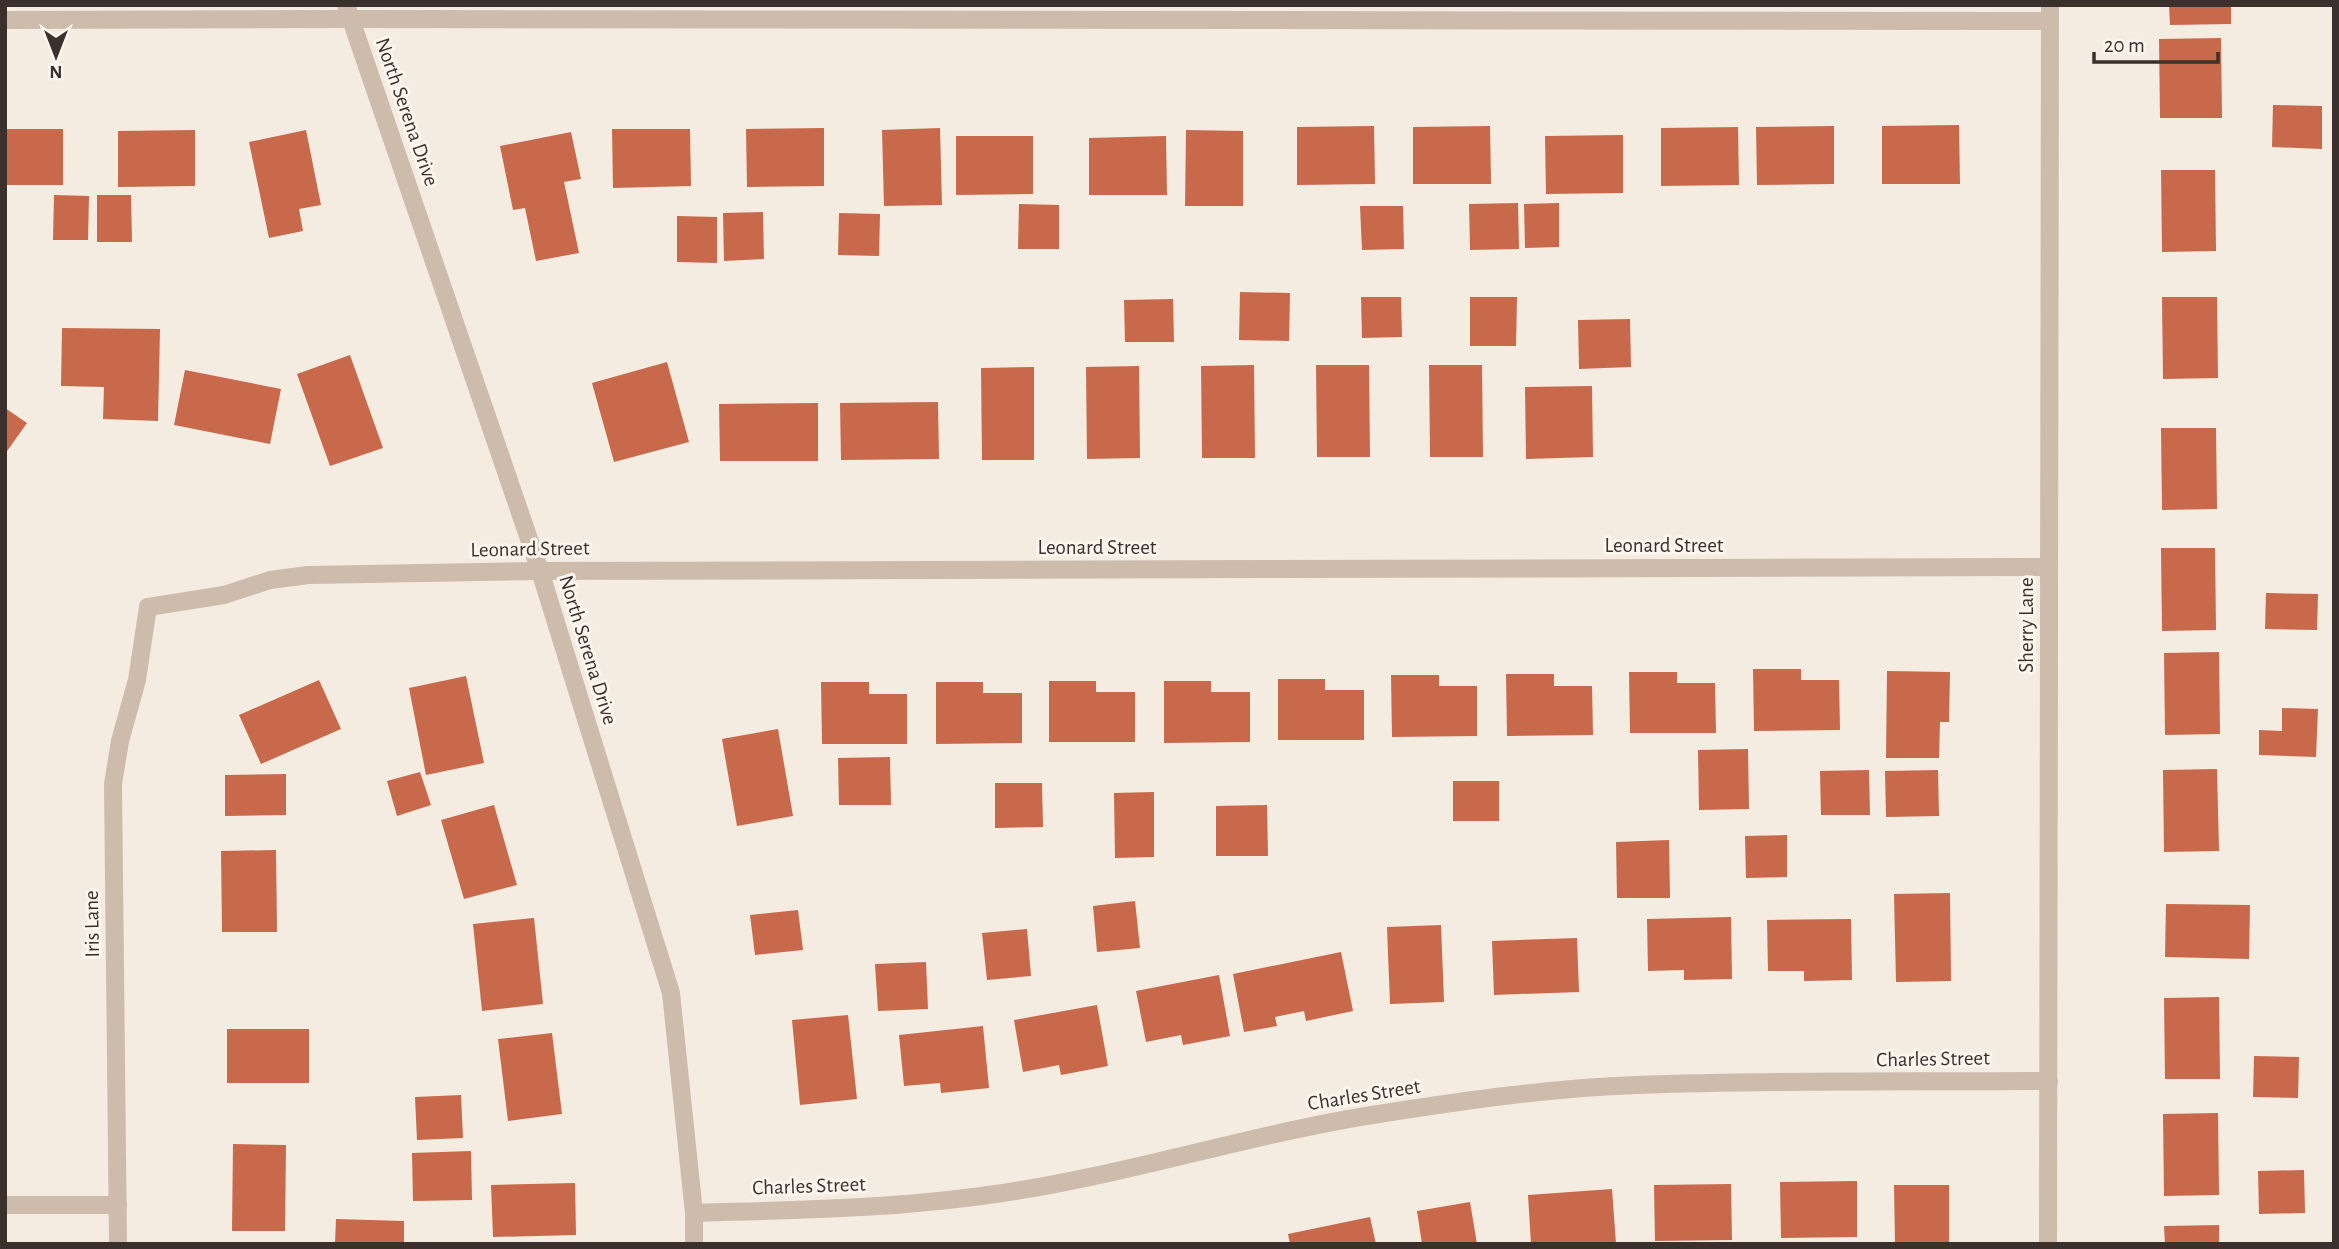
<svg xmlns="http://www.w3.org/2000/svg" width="2339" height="1249" font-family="'Alegreya Sans',sans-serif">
	<rect width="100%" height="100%" fill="#f4ebe1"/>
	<g fill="#c8694b">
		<path d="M2169 5H2231V24L2170 25Z"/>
		<path d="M2221 38 2222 118H2160L2159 39Z"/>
		<path d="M2273 105 2322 106V149L2272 147Z"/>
		<path d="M1959 125 1960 184H1882V126Z"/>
		<path d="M1374 126 1375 184 1297 185V127Z"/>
		<path d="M1490 126 1491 184H1413V127Z"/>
		<path d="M1834 126V184L1757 185 1756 127Z"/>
		<path d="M1738 127 1739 185 1661 186V128Z"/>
		<path d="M824 128V186L747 187 746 129Z"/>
		<path d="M940 128 942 205 884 206 882 130Z"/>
		<rect x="5" y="129" width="58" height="56"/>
		<path d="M612 129H690L691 186 613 188Z"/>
		<path d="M195 130V186L118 187V131Z"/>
		<path d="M306 130 321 205 299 209 303 231 269 238 249 142Z"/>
		<path d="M1186 130 1243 131V206H1185Z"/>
		<path d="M571 132 581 179 564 182 579 253 536 261 525 208 513 210 500 146Z"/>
		<path d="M1623 135V193L1546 194 1545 136Z"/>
		<path d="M956 136H1033V194L956 195Z"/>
		<path d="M1166 136 1167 195H1089V138Z"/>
		<path d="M2161 170H2215L2216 251 2162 252Z"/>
		<path d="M54 195 89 196 88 240H53Z"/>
		<path d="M97 195H131L132 242H97Z"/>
		<path d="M1518 203 1519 249 1470 250 1469 204Z"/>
		<path d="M1559 203V247L1525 248 1524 204Z"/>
		<path d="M1019 204 1059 205V249H1018Z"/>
		<path d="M1360 206H1403L1404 249 1362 250Z"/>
		<path d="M763 212 764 259 724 261 723 213Z"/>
		<path d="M839 213 880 214 879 256 838 255Z"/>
		<path d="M677 216 717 217V263L677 262Z"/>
		<path d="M1240 292 1290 293 1289 341 1239 340Z"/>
		<path d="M1361 297H1401L1402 337 1362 338Z"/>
		<path d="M1470 297H1517L1516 346H1470Z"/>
		<path d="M2162 297H2217L2218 378 2163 379Z"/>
		<path d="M1173 299 1174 342H1125L1124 300Z"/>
		<path d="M1630 319 1631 367 1579 369 1578 320Z"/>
		<path d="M62 328 160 329 158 421 103 419 104 387 61 386Z"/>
		<path d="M350 355 383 448 330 466 297 374Z"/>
		<path d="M667 362 689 442 614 462 592 383Z"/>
		<path d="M1254 365 1255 458H1202L1201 366Z"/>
		<path d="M1316 365H1369L1370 457H1317Z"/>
		<path d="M1429 365H1482L1483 457H1430Z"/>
		<path d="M1139 366 1140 458 1087 459 1086 367Z"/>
		<path d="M1034 367V460H982L981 368Z"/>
		<path d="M185 370 281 389 270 444 174 425Z"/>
		<path d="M1592 386 1593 457 1526 459 1525 387Z"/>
		<path d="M938 402 939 459 841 460 840 403Z"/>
		<path d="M818 403V461H720L719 404Z"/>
		<path d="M5 408 27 423 5 454Z"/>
		<path d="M2161 428H2216L2217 509 2162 510Z"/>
		<path d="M2161 548H2215L2216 630 2162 631Z"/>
		<path d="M2266 593 2318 594 2317 630 2265 629Z"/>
		<path d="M2219 652 2220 734 2165 735 2164 653Z"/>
		<path d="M1753 669H1801V680H1839L1840 730 1754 731Z"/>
		<path d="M1887 671 1950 672 1949 722H1940L1939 758H1886Z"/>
		<path d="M1629 672H1677V683H1715L1716 733H1630Z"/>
		<path d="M1506 674H1554V686H1592L1593 735 1507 736Z"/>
		<path d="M1391 675H1439V686H1477V736L1392 737Z"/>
		<path d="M466 676 484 763 426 775 409 688Z"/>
		<path d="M1278 679H1325V690H1364V740H1278Z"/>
		<path d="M319 680 341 729 261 764 239 715Z"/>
		<path d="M1049 681H1096V692H1135V742H1049Z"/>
		<path d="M1164 681H1211V692H1250V742L1164 743Z"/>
		<path d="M821 682H869V694H907V744H822Z"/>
		<path d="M936 682H983V693H1022V743L936 744Z"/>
		<path d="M2282 708 2318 709 2316 757 2259 755V730L2282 731Z"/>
		<path d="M778 729 793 816 737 826 722 739Z"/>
		<path d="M1748 749 1749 809 1699 810 1698 750Z"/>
		<path d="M890 757 891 805H839L838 758Z"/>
		<path d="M2217 769 2219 851 2164 852 2163 770Z"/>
		<path d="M1869 770 1870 815H1821L1820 771Z"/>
		<path d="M1938 770 1939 816 1886 817 1885 771Z"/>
		<path d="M420 772 431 805 397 816 387 781Z"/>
		<path d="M286 774V815L225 816V775Z"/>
		<rect x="1453" y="781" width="46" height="40"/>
		<path d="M995 783H1042L1043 827 995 828Z"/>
		<path d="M1154 792V857L1115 858 1114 793Z"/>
		<path d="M494 805 517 885 464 899 441 820Z"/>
		<path d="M1267 805 1268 856H1216V806Z"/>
		<path d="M1787 835V877L1746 878 1745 836Z"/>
		<path d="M1669 840 1670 898H1617L1616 842Z"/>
		<path d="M276 850 277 932H222L221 851Z"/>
		<path d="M1950 893 1951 981 1896 982 1894 894Z"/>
		<path d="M1135 901 1140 948 1097 952 1093 906Z"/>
		<path d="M2166 904 2250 905 2249 959 2165 957Z"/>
		<path d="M798 910 803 950 755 955 750 915Z"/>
		<path d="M1731 917 1732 979 1684 980V970L1648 971 1647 919Z"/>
		<path d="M534 918 543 1004 482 1011 473 924Z"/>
		<path d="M1851 919 1852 980 1804 981V971H1768L1767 920Z"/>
		<path d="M1441 925 1444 1002 1390 1004 1387 927Z"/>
		<path d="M1027 929 1031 976 987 980 982 933Z"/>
		<path d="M1577 938 1579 992 1494 995 1492 941Z"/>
		<path d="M1341 952 1353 1011 1306 1021 1304 1011 1275 1017 1277 1026 1244 1032 1233 974Z"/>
		<path d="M926 962 928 1009 878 1011 875 964Z"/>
		<path d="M1219 975 1230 1036 1183 1045 1181 1035 1146 1042 1136 991Z"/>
		<path d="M2219 997 2220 1079H2165L2164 998Z"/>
		<path d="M1097 1005 1108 1066 1061 1075 1059 1065 1023 1072 1014 1020Z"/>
		<path d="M848 1015 857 1099 800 1105 792 1020Z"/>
		<path d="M983 1026 989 1088 941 1093 940 1083 904 1086 899 1035Z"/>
		<rect x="227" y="1029" width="82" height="54"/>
		<path d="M552 1033 562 1114 508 1121 498 1039Z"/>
		<path d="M2254 1056 2299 1057 2298 1098 2253 1097Z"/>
		<path d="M461 1095 463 1138 417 1140 415 1097Z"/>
		<path d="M2218 1113 2219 1195 2164 1196 2163 1114Z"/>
		<path d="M233 1144 286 1145 285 1231H232Z"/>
		<path d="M471 1151 472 1200 413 1201 412 1153Z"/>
		<path d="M2304 1170 2305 1213 2259 1214 2258 1171Z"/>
		<path d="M1857 1181V1237L1781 1238 1780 1182Z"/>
		<path d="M575 1183 576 1235 493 1237 491 1185Z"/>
		<path d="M1731 1184 1732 1240 1655 1241 1654 1185Z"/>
		<path d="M1894 1185H1949V1244H1895Z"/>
		<path d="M1612 1189 1616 1244H1531L1528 1195Z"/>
		<path d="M1470 1202 1477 1244H1422L1417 1211Z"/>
		<path d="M1370 1217 1376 1244H1290L1288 1234Z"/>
		<path d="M336 1219 404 1221V1244H335Z"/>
		<path d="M2219 1225V1244H2165L2164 1226Z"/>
	</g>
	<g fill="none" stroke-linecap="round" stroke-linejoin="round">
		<g stroke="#cdbbac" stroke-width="18">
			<path d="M346 5 540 571 671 993 694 1213V1244"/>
			<path d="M5 20 351 19 2050 21"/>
			<path d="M5 1205H118"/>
			<path d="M694 1213C792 1210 890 1209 988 1195 1122 1177 1251 1133 1385 1113 1468 1100 1553 1088 1637 1085 1774 1080 1912 1082 2049 1081"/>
			<path d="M118 1244 113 784 120 741 137 680 148 607 224 595 270 580 308 575 540 571 2049 567"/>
			<path d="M2048 1244 2050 5"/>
		</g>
	</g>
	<g text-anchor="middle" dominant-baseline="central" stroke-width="6" stroke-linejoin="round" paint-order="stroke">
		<g font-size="21" fill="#3b302b" stroke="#fbf5ee">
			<text transform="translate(407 112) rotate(71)">North Serena Drive</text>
			<text x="1664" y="545">Leonard Street</text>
			<text x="1097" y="547">Leonard Street</text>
			<text transform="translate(530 549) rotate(-1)">Leonard Street</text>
			<text transform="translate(2026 625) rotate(-90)">Sherry Lane</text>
			<text transform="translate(588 650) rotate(73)">North Serena Drive</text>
			<text transform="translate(92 924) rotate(-91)">Iris Lane</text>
			<text transform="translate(1933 1059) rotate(-1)">Charles Street</text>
			<text transform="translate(1364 1095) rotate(-9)">Charles Street</text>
			<text transform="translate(809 1186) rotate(-2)">Charles Street</text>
		</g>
	</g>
	<rect width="2339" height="1249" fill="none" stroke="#3b302b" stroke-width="14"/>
	<g transform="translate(56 56) rotate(180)" stroke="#fbf5ee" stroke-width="5" paint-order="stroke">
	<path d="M0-5L12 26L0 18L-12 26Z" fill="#3b302b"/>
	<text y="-10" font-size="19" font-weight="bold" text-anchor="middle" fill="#3b302b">N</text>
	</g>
	<path d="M2094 52v10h124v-10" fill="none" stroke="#3b302b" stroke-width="3.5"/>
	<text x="2104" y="52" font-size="21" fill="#3b302b" stroke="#fbf5ee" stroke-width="5" paint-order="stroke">20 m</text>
</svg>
